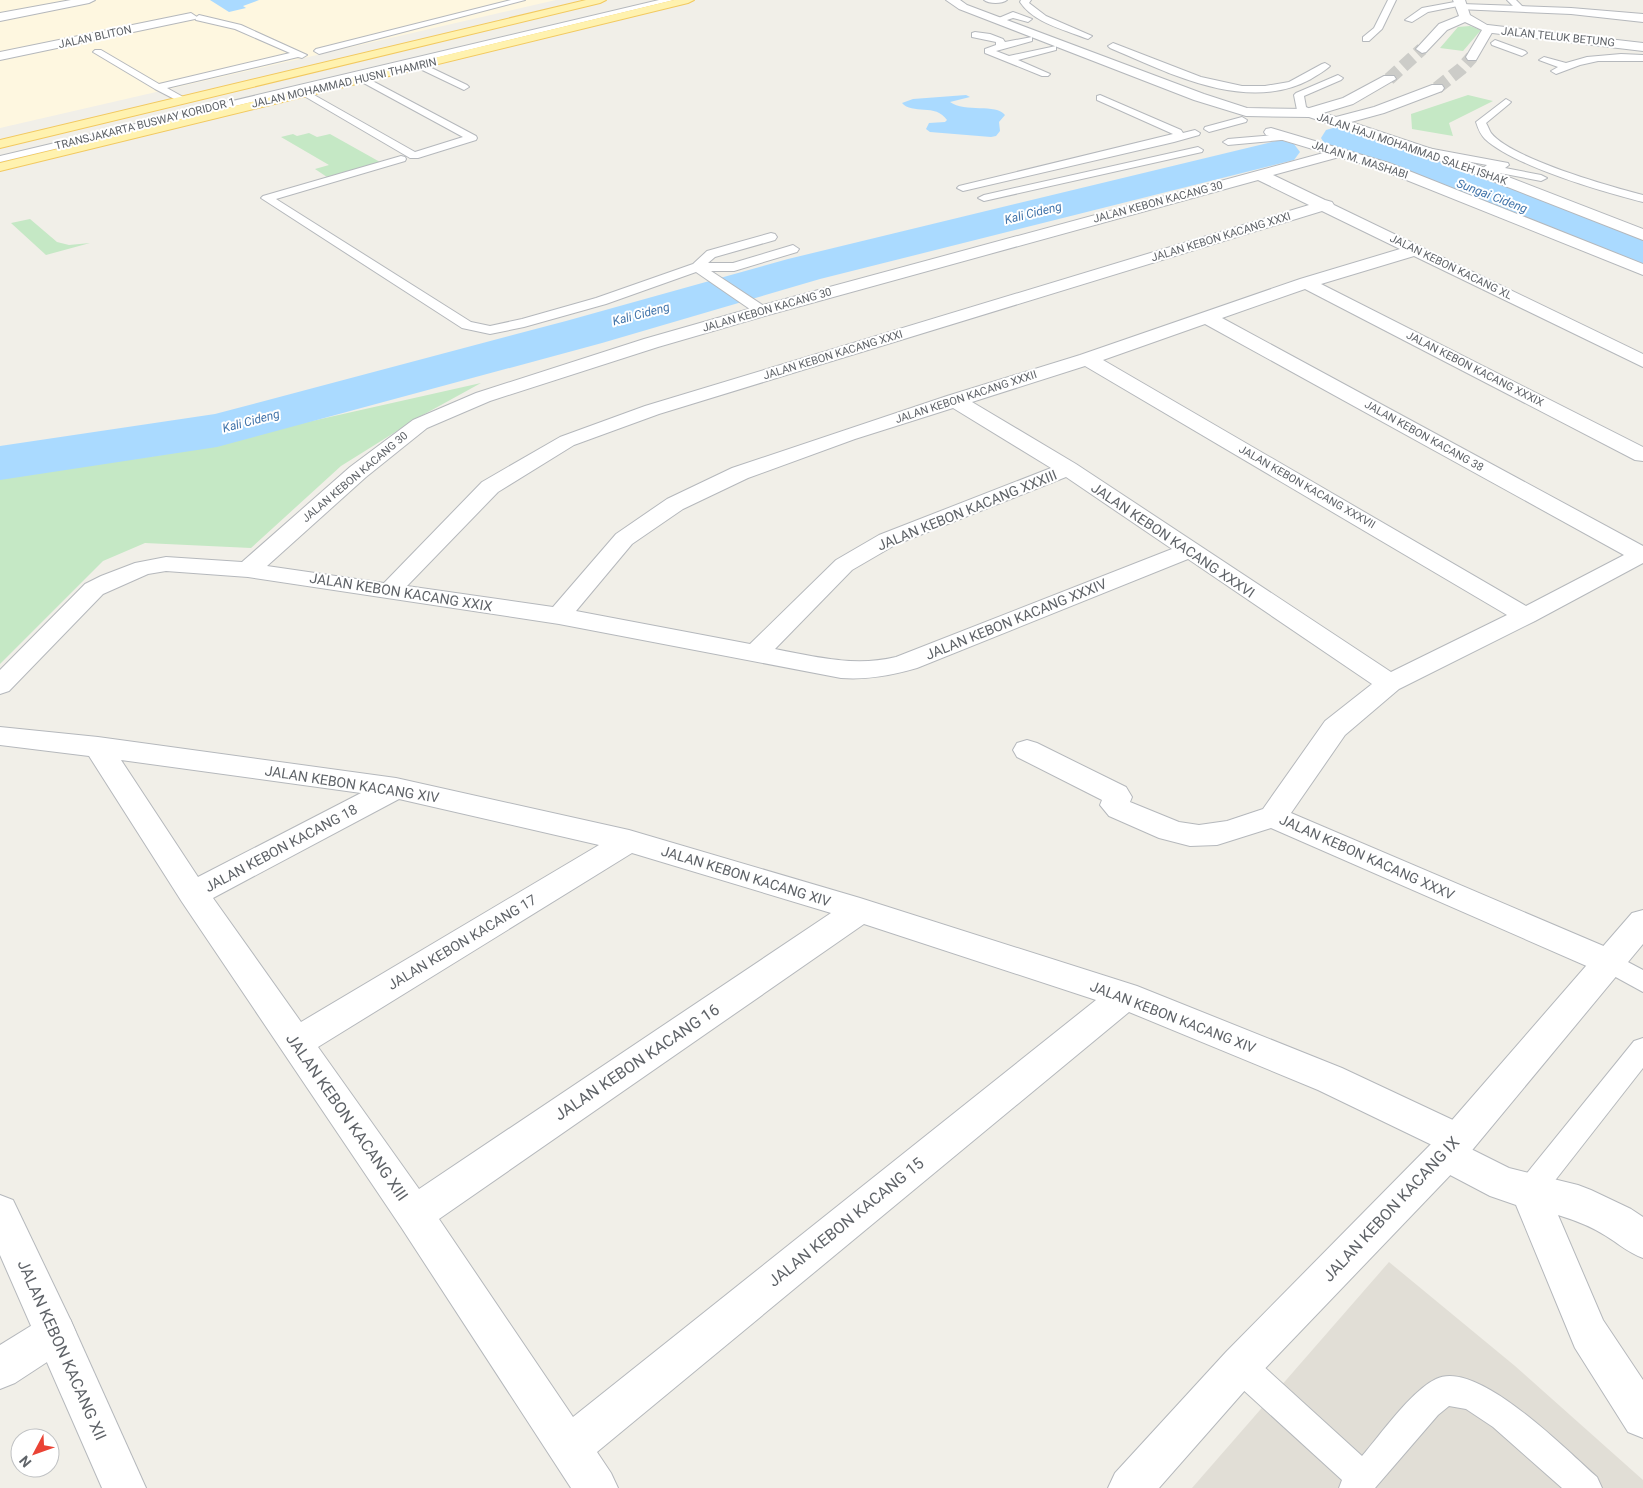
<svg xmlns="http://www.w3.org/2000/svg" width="1643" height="1488" font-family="Roboto,sans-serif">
	<rect width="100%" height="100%" fill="#f1efe8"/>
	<path fill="#fef7e0" d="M0 0H556L0 128Z"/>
	<path fill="#e1ded6" d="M1389 1262 1515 1366 1643 1480V1488H1192Z"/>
	<g fill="#c5e8c5">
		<path d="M1470 26 1481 30 1463 51 1440 48 1458 27Z"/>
		<path d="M1468 95 1493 101 1449 123 1453 136 1412 129 1411 114Z"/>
		<path d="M309 133 317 137 330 134 380 162 327 177 315 169 329 165 281 137 293 134 297 136Z"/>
		<path d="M30 219 57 242 69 245 90 243 46 255 11 223Z"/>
		<path d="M481 383 421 416 341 466 251 548 145 543 103 561 0 664V478L161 455Z"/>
	</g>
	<g fill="#aadaff">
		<path d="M210 0H259L243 6 246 8 229 12Z"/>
		<path d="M966 95 970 97 950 102C965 113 996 103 1005 115L999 122 1000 131 996 136 991 137 930 132 926 129 929 123 945 122 947 120C936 103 912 115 902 103L913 99Z"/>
	</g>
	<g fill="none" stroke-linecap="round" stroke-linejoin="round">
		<g fill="#aadaff" fill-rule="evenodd">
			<path d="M1340 126 1354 130 1643 238V268L1627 264 1326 146 1321 138 1326 130Z"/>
			<path d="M1280 140 1294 144 1300 152 1294 160 820 279 602 343 217 447 0 480V446L215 414 566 321 788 259Z"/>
		</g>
		<g stroke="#ccccc8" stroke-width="13" stroke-dasharray="13 6" stroke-linecap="butt">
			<path d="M1389 79 1422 49"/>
			<path d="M1437 88 1461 69 1472 57"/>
		</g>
		<g stroke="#b5b8bc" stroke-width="2">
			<g id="service">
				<path d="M511 0H525L319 54 314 51 316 49Z"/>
				<path d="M659 0H674L419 62 467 85 469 87 464 90 416 67V63L0 162V156Z"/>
				<path d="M984 0H1007C1002 4 989 4 984 0Z"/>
				<path d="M1021 0H1031L1029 3 1046 16 1092 36 1088 39 1085 38C1063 29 1034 23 1020 2Z"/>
				<path d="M1388 0H1396L1382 29 1369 41H1363V37L1374 28Z"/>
				<path d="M1507 0H1516L1525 9 1518 11Z"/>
				<path d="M1460 1H1463V5L1428 12 1412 22 1405 20 1422 8Z"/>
				<path d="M1013 12 1032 19 1028 22 1013 18 998 23 994 20Z"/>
				<path d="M199 15 241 25 307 55 302 58 298 57 167 88 185 98 187 100 182 103 155 89 93 52 95 50H101L159 84 290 53 235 29 196 20 195 18Z"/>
				<path d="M975 32 990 34 1003 39 1005 42 1032 37V41L996 51 1009 56 1056 46V50L1018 60 1050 74 1048 76H1042L985 53V49L996 45V42L972 37V33Z"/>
				<path d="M1495 40 1525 51 1527 53 1522 56 1492 45 1491 43Z"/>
				<path d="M1113 43 1201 77 1242 86H1265L1289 82 1322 64 1325 63 1330 66C1325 71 1317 75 1311 79 1247 114 1169 73 1110 48L1108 46Z"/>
				<path d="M1621 54 1643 55V61H1598L1580 65 1556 74 1551 71 1558 67 1539 60 1544 57 1566 63 1587 57Z"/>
				<path d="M1338 75 1343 78 1341 80 1304 96 1306 107 1314 111V115H1306L1297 110 1294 95 1296 93Z"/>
				<path d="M363 76 476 136 477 138 476 140 418 158H410L299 93 301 91H307L415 152 463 137 360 81 358 79Z"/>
				<path d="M1100 95 1181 130 1183 133 1195 130 1200 133 1199 135 1174 142 963 191 957 188 959 186 1173 134 1097 100V96Z"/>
				<path d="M1506 99 1511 102 1509 104 1486 123C1488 126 1489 130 1491 133 1512 159 1609 186 1643 195V202C1603 192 1514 166 1485 139 1480 134 1478 128 1476 122Z"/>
				<path d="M1242 117 1247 120 1246 122 1209 132 1204 129 1205 127Z"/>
				<path d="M1288 134 1292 135 1293 137 1292 139 1228 145 1223 142 1228 139Z"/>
				<path d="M1198 147 1203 150 1202 152 984 201 978 198 984 195Z"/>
				<path d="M1422 147 1508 163 1509 165 1505 168 1541 175 1547 178 1541 181 1484 170 1483 168 1487 165 1418 152 1417 150 1418 148Z"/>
				<path d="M401 156 405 157 406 159 405 161 276 199 471 322 490 326 522 319 596 298 693 264 707 251 771 233 775 234 777 237 775 240 715 257 708 263H733L793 245 799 249 797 252 734 271H711L767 308 769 311 762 315 757 314 696 272 606 304 524 327 490 334 462 328 261 198 263 196Z"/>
				<path d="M1609 952 1643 970V992L1601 969 1597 962 1601 955Z"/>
				<path d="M1643 1038V1068L1539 1201 1529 1205 1519 1201 1515 1192 1519 1183 1634 1041Z"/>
				<path d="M1240 1351 1251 1355 1362 1456C1381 1434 1411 1391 1436 1379 1477 1358 1567 1451 1597 1477L1602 1488H1562L1493 1427 1466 1409 1449 1406 1438 1415 1375 1488H1339L1342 1480 1229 1377 1225 1366 1229 1355Z"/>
			</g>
		</g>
		<g stroke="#b5b8bc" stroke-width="2">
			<g id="minor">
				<path d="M71 0H95L89 3 0 21V13Z"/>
				<path d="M1462 4 1571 8 1643 14V22L1571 14 1458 9 1456 7Z"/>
				<path d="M191 13 197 17 195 19 0 60V52Z"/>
				<path d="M1488 25 1643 43V51L1484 32 1482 29 1484 26Z"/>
				<path d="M1338 149 1343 150 1345 153 1343 156 1273 175 1325 200 1332 202 1334 205 1643 354V367L1414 256 1321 284 1643 447V461L1635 460 1305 289 1222 318 1643 546V563L1535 621 1399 689 1345 735 1291 813 1620 953 1625 962 1620 971 1609 975 1598 971 1271 828 1217 845 1190 846 1159 838 1109 816 1100 805 1102 800 1017 757 1013 750 1017 743 1027 740 1037 743 1126 787 1132 797 1130 802 1179 822 1199 825 1227 821 1263 809 1325 721 1372 684 1188 559 917 668C892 675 868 680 841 678L559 624 248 577 166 571 148 574 103 594 9 691 0 694V670L85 584 101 576 135 563 166 557 242 562 350 467 413 420 476 393 644 339 756 307ZM1258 180 1309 205 645 406 560 437 482 482 384 583 267 566 366 477 427 428 490 401 658 347 768 315ZM1322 211 1400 249 1300 279 1080 355 947 396 732 468 667 499 616 534 553 607 407 586 498 492 574 445 659 414ZM1205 324 1624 555 1526 606 1103 360ZM1085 366 1507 615 1391 672 1076 464 972 402ZM953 408 1051 468 879 535 836 560 750 644 576 611 632 544 683 509 748 478 855 439ZM1066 477 1172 549 896 657C855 667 816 657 775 649L852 570 895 545Z"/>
				<path d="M0 727 98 737 396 778 629 830 860 898 1137 986 1342 1068 1470 1128 1475 1140 1471 1149 1509 1168 1578 1185 1591 1190 1631 1209 1643 1217V1258C1629 1253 1619 1244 1606 1236 1591 1226 1574 1220 1558 1215L1603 1320 1643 1380V1438L1628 1432 1575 1348 1516 1205 1490 1196 1433 1166 1428 1154 1432 1145 1318 1090 1129 1012 597 1452 611 1473 618 1488H571L401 1227 182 902 89 756 0 745ZM121 760 361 793 198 877ZM399 799 599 845 301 1022 213 898ZM632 853 831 913 419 1189 318 1047ZM864 924 1096 1000 573 1417 439 1219Z"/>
				<path d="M56 1313 70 1319 76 1333 70 1347 15 1383 0 1389V1345L42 1319Z"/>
			</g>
		</g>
		<g stroke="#b5b8bc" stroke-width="2">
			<g id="tertiary">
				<path d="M946 0H960L967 5 1204 94 1247 108 1306 109 1343 98 1384 76H1394L1396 79 1353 104 1323 113 1336 117 1374 107 1432 85H1442L1444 88 1442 91 1384 113 1351 122 1459 158 1643 229V240L1449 164 1309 117 1246 116 1194 100 959 9Z"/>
				<path d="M1453 0H1465L1470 15 1494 29 1476 60H1468L1466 57 1482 30 1465 22 1447 30 1426 52 1422 53 1416 49 1439 24 1459 16Z"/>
				<path d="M1271 128 1389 163 1643 264V275L1379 169 1266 135 1264 132 1266 129Z"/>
				<path d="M1643 910V944L1459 1166 1254 1380 1159 1488H1108L1115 1473 1226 1352 1433 1142 1632 913Z"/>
				<path d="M0 1195 13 1200 70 1319 146 1488H102L0 1255Z"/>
			</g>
		</g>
		<g stroke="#f2c960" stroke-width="2">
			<g id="primary">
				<path d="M586 0H606L600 3 0 148V140Z"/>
				<path d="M674 0H694L688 3 0 171V163Z"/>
			</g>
		</g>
		<use href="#service" fill="#fff" fill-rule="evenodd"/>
		<use href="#minor" fill="#fff" fill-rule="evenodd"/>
		<use href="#tertiary" fill="#fff" fill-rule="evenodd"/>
		<use href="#primary" fill="#fff2af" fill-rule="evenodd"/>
	</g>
	<g text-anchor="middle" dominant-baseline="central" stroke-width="4" stroke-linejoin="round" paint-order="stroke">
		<g font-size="11" fill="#5f6368" stroke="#fff">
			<text transform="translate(95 37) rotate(-12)">JALAN BLITON</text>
			<text transform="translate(1558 37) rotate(6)">JALAN TELUK BETUNG</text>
			<text transform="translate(344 83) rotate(-13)">JALAN MOHAMMAD HUSNI THAMRIN</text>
			<text transform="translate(145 124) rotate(-14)">TRANSJAKARTA BUSWAY KORIDOR 1</text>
			<text transform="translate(1412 149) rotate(19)">JALAN HAJI MOHAMMAD SALEH ISHAK</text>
			<text transform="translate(1360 160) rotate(18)">JALAN M. MASHABI</text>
			<text transform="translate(1158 202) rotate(-15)">JALAN KEBON KACANG 30</text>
			<text transform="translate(1221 237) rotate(-17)">JALAN KEBON KACANG XXXI</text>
			<text transform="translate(1451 267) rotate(26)">JALAN KEBON KACANG XL</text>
			<text transform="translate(767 310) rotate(-16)">JALAN KEBON KACANG 30</text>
			<text transform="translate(833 355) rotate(-17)">JALAN KEBON KACANG XXXI</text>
			<text transform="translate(1475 369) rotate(27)">JALAN KEBON KACANG XXXIX</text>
			<text transform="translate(966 397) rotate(-18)">JALAN KEBON KACANG XXXII</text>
			<text transform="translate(1424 436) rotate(29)">JALAN KEBON KACANG 38</text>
			<text transform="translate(355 477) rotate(-40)">JALAN KEBON KACANG 30</text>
			<text transform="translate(1307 487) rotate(30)">JALAN KEBON KACANG XXXVII</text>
		</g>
		<g font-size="12" font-style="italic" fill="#4174aa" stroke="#fff">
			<text transform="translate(1492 196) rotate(21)">Sungai Cideng</text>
			<text transform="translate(1033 213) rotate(-14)">Kali Cideng</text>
			<text transform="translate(641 314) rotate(-15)">Kali Cideng</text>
			<text transform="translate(251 421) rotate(-15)">Kali Cideng</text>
		</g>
		<g font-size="14" fill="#5f6368" stroke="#fff">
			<text transform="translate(967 510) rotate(-22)">JALAN KEBON KACANG XXXIII</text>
			<text transform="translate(1173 540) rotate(34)">JALAN KEBON KACANG XXXVI</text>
			<text transform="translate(401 592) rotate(9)">JALAN KEBON KACANG XXIX</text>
			<text transform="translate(1016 619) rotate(-22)">JALAN KEBON KACANG XXXIV</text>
			<text transform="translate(352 784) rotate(9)">JALAN KEBON KACANG XIV</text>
			<text transform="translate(281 848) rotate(-28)">JALAN KEBON KACANG 18</text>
			<text transform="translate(1367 857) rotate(24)">JALAN KEBON KACANG XXXV</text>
			<text transform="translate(746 876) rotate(17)">JALAN KEBON KACANG XIV</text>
			<text transform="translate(462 942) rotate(-31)">JALAN KEBON KACANG 17</text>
			<text transform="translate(1173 1017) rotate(21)">JALAN KEBON KACANG XIV</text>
		</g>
		<g font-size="16" fill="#5f6368" stroke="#fff">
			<text transform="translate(637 1062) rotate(-34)">JALAN KEBON KACANG 16</text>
			<text transform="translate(347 1117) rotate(55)">JALAN KEBON KACANG XIII</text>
			<text transform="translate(1391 1209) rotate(-47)">JALAN KEBON KACANG IX</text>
			<text transform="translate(846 1222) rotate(-39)">JALAN KEBON KACANG 15</text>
			<text transform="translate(62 1350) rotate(66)">JALAN KEBON KACANG XII</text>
		</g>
	</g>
	<g transform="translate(35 1453) rotate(229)"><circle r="24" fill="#ffffff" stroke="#bfc1c3"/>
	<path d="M0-4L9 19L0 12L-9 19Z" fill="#ea4335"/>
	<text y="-8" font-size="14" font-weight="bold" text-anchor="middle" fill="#5f6368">N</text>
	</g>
</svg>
